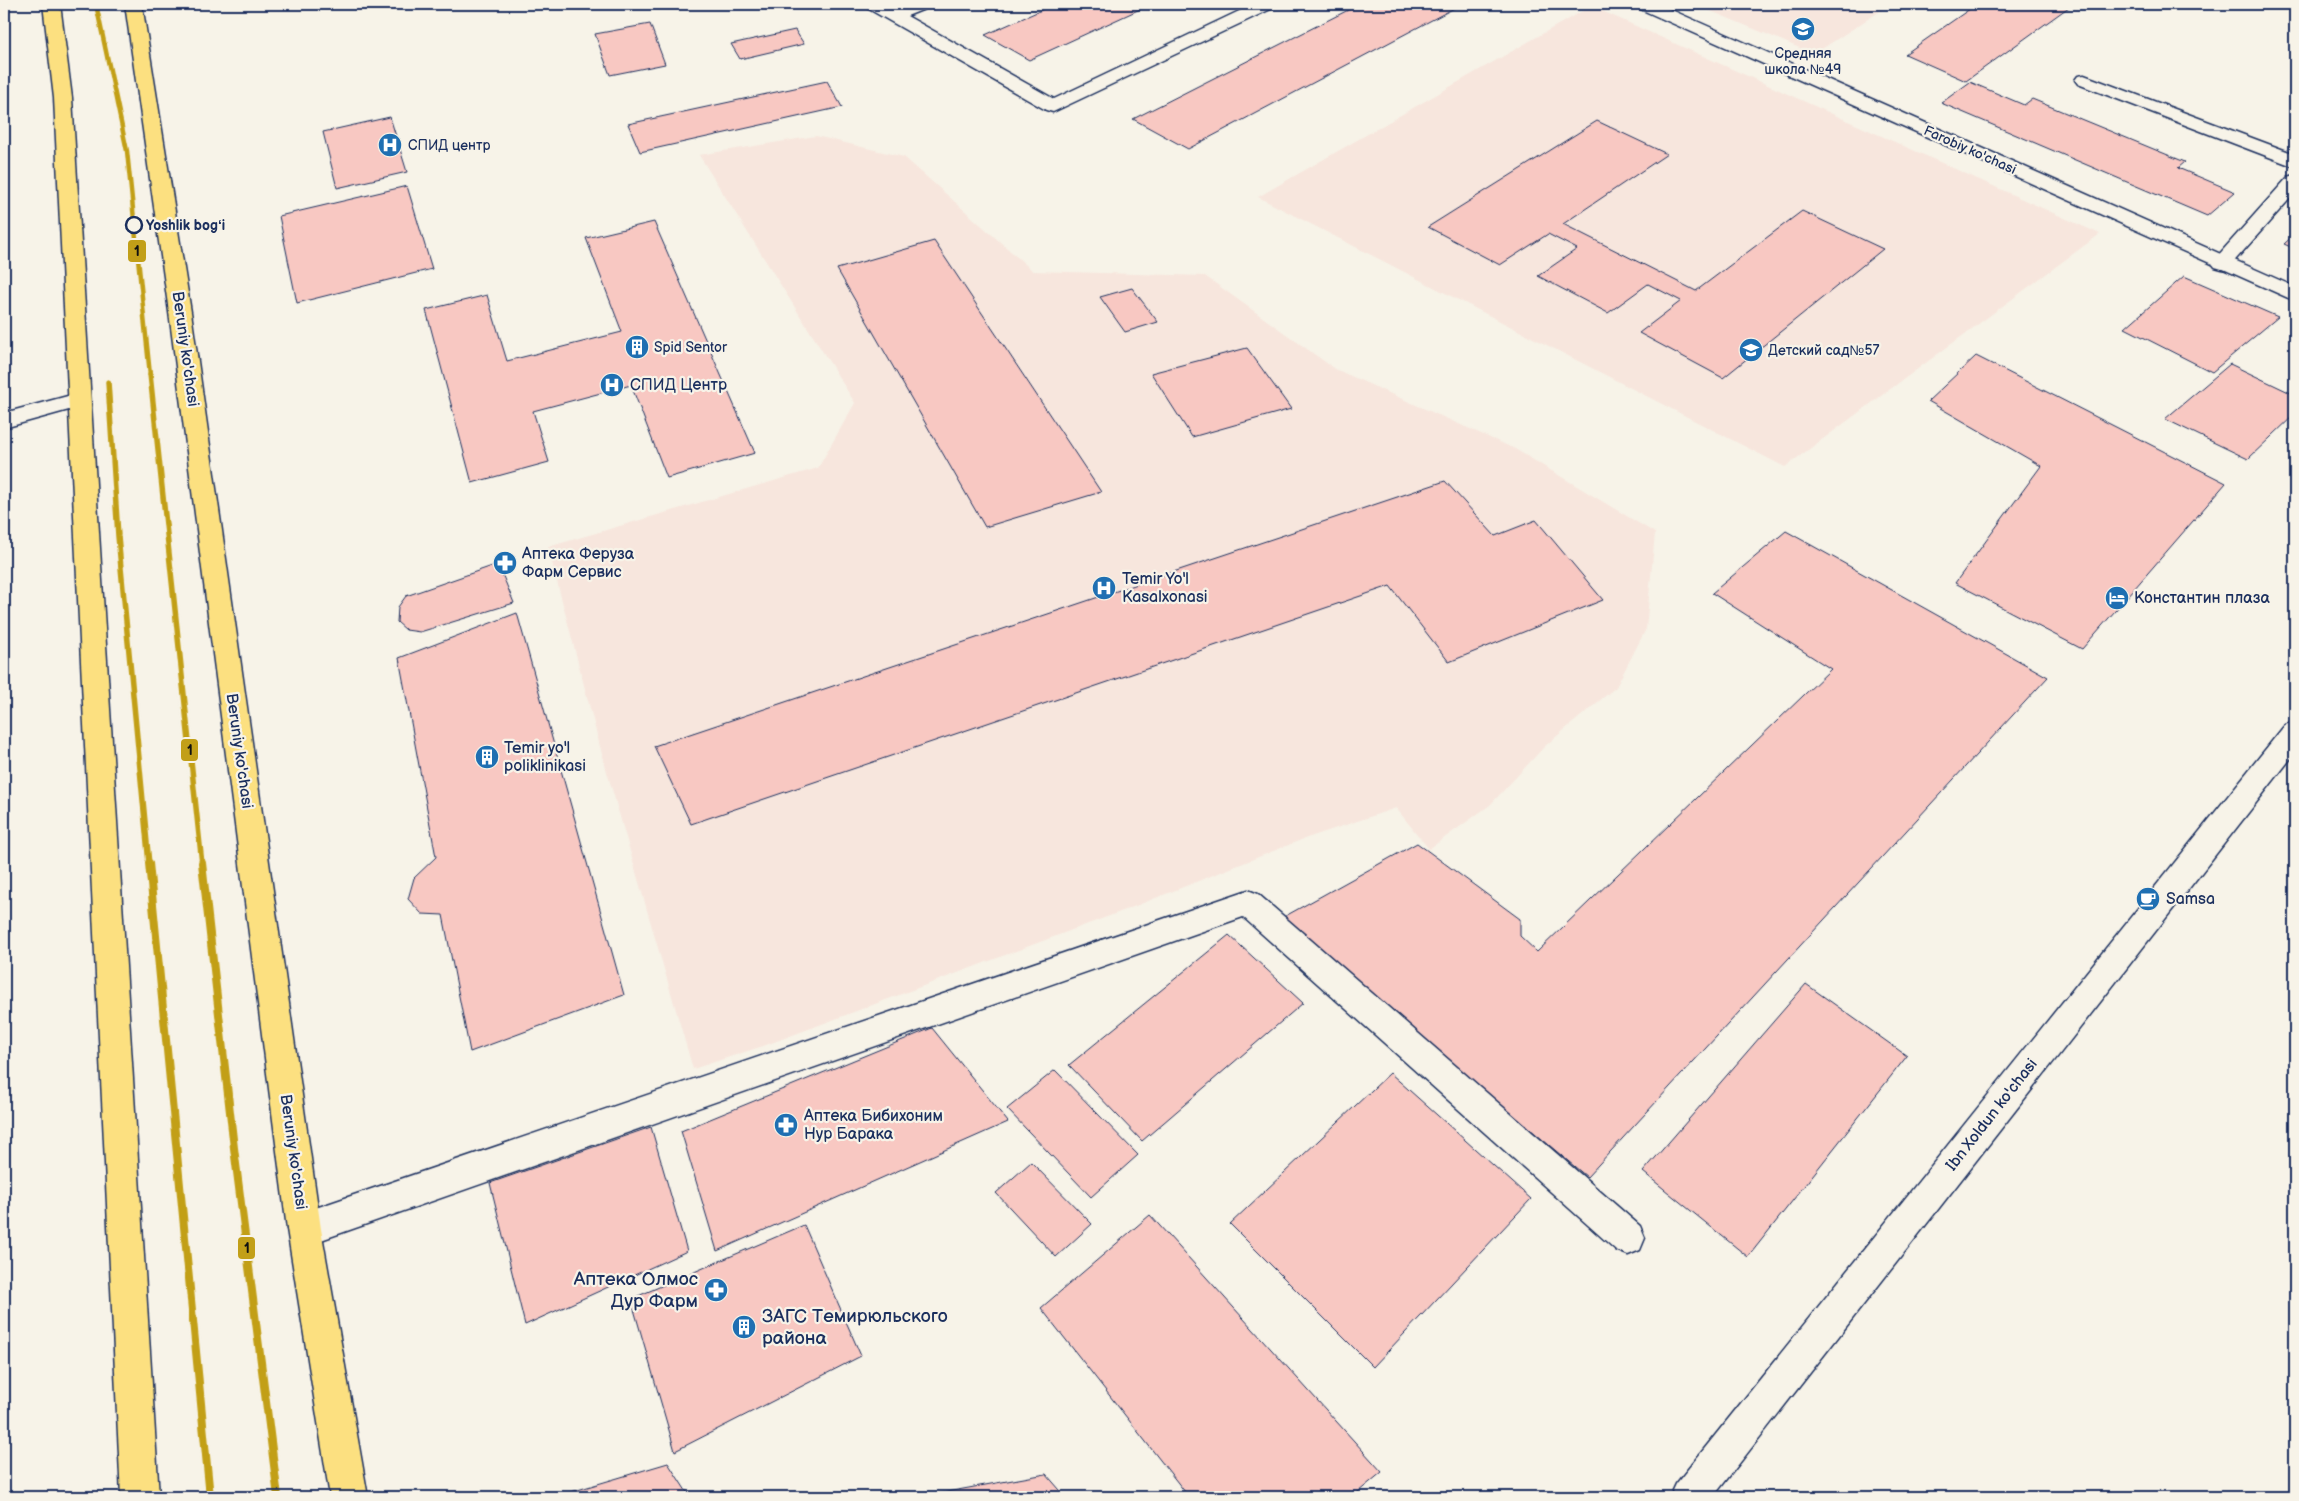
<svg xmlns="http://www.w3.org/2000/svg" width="2299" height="1501" font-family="'Balsamiq Sans',sans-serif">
	<rect width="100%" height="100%" fill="#f7f3e8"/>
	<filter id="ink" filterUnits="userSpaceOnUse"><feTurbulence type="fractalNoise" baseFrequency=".02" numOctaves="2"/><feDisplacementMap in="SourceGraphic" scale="10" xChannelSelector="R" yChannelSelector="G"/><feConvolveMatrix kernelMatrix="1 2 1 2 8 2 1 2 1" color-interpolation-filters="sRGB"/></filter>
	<g filter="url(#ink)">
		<g fill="#f7e6dd">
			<path d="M1694 4H1891L1814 54Z"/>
			<path d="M1591 6 2100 234 1785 467 1258 197Z"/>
			<path d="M816 136 904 157 1033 271 1205 276 1335 369 1515 449 1655 533 1646 629 1616 687 1545 746 1490 805 1429 849 1396 808 1301 840 1128 909 766 1045 693 1069 603 758 548 547 818 468 855 403 699 155Z"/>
		</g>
		<g fill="#f8c8c2" stroke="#1b2f5e">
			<path d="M1055 4H1151L1029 60 985 35Z"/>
			<path d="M1360 4H1462L1188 149 1133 119Z"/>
			<path d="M1977 4H2073L1966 81 1905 54Z"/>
			<path d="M650 24 665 64 610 75 595 34Z"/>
			<path d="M795 30 804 44 740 59 731 44Z"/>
			<path d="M827 81 842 107 640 152 628 124Z"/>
			<path d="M1970 82 2024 105 2032 99 2185 162 2178 168 2235 192 2207 216 1941 103Z"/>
			<path d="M390 117 407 172 337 188 323 132Z"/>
			<path d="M1597 121 1667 154 1563 224 1696 291 1802 211 1883 249 1723 378 1639 333 1681 301 1648 284 1608 313 1538 276 1577 249 1548 234 1500 265 1428 227Z"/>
			<path d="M407 186 432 269 297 303 279 216Z"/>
			<path d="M654 222 755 453 667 478 631 385 533 411 549 462 472 483 426 310 487 295 507 361 622 332 586 238Z"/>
			<path d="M2295 234V249L2284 244Z"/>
			<path d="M934 241 1101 492 985 527 837 269Z"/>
			<path d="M2184 276 2278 317 2212 372 2125 328Z"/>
			<path d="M1132 288 1158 322 1125 332 1100 297Z"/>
			<path d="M1247 348 1291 409 1192 437 1151 373Z"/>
			<path d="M1976 356 2226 483 2082 649 1955 583 2041 466 1928 401Z"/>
			<path d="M2230 364 2295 395V414L2248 459 2165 419Z"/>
			<path d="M1445 481 1495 536 1536 520 1603 600 1449 662 1390 586 691 824 654 746Z"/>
			<path d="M1786 531 2048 677 1587 1177 1280 919 1417 843 1520 919V936L1537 952 1831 669 1712 593Z"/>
			<path d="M498 564 514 603 420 632 406 630 397 622 398 607 406 596Z"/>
			<path d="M517 613 624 995 470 1052 443 915 422 914 408 899 414 878 436 857 399 658Z"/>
			<path d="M1229 935 1303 1003 1142 1141 1069 1065Z"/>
			<path d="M1806 984 1907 1056 1748 1257 1643 1172Z"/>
			<path d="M932 1028 1008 1122 717 1251 681 1131Z"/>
			<path d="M1055 1070 1138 1155 1091 1197 1007 1109Z"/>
			<path d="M1390 1073 1531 1199 1373 1367 1230 1224Z"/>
			<path d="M651 1127 687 1251 525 1325 490 1183Z"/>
			<path d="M1031 1162 1092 1224 1056 1257 996 1193Z"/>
			<path d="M1150 1215 1382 1472 1352 1497H1189L1041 1308Z"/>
			<path d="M804 1225 861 1356 675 1451 631 1299Z"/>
			<path d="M668 1463 690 1497H554Z"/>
			<path d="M1046 1474 1066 1497H919Z"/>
		</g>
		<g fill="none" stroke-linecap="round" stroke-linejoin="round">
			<g stroke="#1b2f5e" stroke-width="3">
				<g id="service">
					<path d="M864 4H885L894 9 907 4H929L927 8 907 16 1054 99 1254 4H1276L1273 8 1053 112 1046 110 867 8Z"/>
					<path d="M2084 75 2295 154V167L2078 84 2075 80 2078 76Z"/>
					<path d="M2295 175V193L2229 267 2222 269 2215 267 2212 263 2215 259 2288 177Z"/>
				</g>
			</g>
			<g stroke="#1b2f5e" stroke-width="3">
				<g id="minor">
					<path d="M1636 4H1658L2295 287V301L1638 8Z"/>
					<path d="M79 393 87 395 90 400 87 405 4 428V413Z"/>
					<path d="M2295 722V753L1713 1497H1670L1676 1484 2285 725Z"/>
					<path d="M1248 890 1258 894 1640 1226 1645 1238 1640 1250 1628 1255 1616 1250 1243 917 304 1246 292 1241 287 1229 292 1217 304 1212Z"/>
				</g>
			</g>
			<g stroke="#1b2f5e" stroke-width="3">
				<g id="primary">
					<path d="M43 4H60L72 98 159 1497H121L54 98Z"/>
					<path d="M125 4H142L191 312 321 1229 368 1497H330L287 1229 169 312Z"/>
				</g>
			</g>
			<use href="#service" fill="#f7f3e8" fill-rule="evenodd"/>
			<use href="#minor" fill="#f7f3e8" fill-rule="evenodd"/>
			<use href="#primary" fill="#fce080" fill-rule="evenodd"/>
			<g stroke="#f7f3e8" stroke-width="7">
				<path id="tram-1-far2" d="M96 4 127 151 150 375"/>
			</g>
			<g stroke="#f7f3e8" stroke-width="9">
				<g id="tram-1-far1">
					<path d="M150 374 202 864"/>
					<path d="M108 382 118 536 149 864"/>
				</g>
			</g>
			<g stroke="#f7f3e8" stroke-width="11">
				<g id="tram-1">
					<path d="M149 863 210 1497"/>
					<path d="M202 863 234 1148 278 1497"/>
				</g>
			</g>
			<use href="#tram-1-far2" stroke="#c29f18" stroke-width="4.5"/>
			<use href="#tram-1-far1" stroke="#c29f18" stroke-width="5.5"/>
			<use href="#tram-1" stroke="#c29f18" stroke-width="8"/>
		</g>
	</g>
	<defs>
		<g id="school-disc" transform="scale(1.25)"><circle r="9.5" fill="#1f6fb2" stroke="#f7f3e8"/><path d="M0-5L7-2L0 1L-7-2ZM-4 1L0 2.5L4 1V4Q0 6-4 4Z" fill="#fff"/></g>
		<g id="hospital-disc" transform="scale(1.25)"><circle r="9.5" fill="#1f6fb2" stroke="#f7f3e8"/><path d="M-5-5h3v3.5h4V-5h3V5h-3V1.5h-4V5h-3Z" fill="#fff"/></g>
		<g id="building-disc" transform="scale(1.25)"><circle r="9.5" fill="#1f6fb2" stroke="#f7f3e8"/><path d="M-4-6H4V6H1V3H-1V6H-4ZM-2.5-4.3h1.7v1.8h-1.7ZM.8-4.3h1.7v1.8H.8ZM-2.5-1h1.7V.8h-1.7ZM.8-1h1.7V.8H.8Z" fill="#fff"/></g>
		<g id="pharmacy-disc" transform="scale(1.25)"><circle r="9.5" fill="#1f6fb2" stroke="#f7f3e8"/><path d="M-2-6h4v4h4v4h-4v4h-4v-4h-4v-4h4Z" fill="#fff"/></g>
		<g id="hotel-disc" transform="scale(1.25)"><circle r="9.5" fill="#1f6fb2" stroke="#f7f3e8"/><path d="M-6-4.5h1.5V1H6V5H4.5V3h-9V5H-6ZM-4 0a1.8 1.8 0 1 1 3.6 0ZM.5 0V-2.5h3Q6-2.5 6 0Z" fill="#fff"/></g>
		<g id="cafe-disc" transform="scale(1.25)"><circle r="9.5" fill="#1f6fb2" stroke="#f7f3e8"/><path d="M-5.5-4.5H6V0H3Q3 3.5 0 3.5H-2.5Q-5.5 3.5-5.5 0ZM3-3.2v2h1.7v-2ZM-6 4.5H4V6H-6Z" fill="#fff"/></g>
	</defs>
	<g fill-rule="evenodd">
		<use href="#school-disc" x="1803" y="29"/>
		<use href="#hospital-disc" x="390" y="145"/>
		<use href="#building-disc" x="637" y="347"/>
		<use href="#school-disc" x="1751" y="350"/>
		<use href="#hospital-disc" x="612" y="385"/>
		<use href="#pharmacy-disc" x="505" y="563"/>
		<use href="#hospital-disc" x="1104" y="588"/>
		<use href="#hotel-disc" x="2117" y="598"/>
		<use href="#building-disc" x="487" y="757"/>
		<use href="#cafe-disc" x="2148" y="899"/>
		<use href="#pharmacy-disc" x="786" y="1125"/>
		<use href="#pharmacy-disc" x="716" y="1290"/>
		<use href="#building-disc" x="744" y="1327"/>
	</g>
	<circle fill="#f7f3e8" stroke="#1b2f5e" stroke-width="2.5" cx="134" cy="225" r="8"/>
	<g text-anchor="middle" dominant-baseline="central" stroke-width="4.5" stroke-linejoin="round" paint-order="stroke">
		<g font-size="14" fill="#1b2f5e" stroke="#f7f3e8" text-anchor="start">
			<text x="1803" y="53" text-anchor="middle">Средняя<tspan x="1803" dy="16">школа №49</tspan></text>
			<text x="408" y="145">СПИД центр</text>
			<text x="654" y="347">Spid Sentor</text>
			<text x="1768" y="350">Детский сад№57</text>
		</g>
		<g font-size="14" fill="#1b2f5e" stroke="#f7f3e8">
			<text transform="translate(1970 150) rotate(24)">Farobiy ko'chasi</text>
		</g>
		<g font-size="14" font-weight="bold" fill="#1b2f5e" stroke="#f7f3e8" text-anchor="start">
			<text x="146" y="225">Yoshlik bogʻi</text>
		</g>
		<g font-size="16" fill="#1b2f5e" stroke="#f7f3e8">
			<text transform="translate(185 349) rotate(82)">Beruniy ko'chasi</text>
			<text transform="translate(239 751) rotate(82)">Beruniy ko'chasi</text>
			<text transform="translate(1992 1115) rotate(-52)">Ibn Xoldun ko'chasi</text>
			<text transform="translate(293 1152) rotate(82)">Beruniy ko'chasi</text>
		</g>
		<g font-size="16" fill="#1b2f5e" stroke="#f7f3e8" text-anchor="start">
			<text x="630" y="385">СПИД Центр</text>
			<text x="522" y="554">Аптека Феруза<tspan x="522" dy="18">Фарм Сервис</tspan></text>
			<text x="1122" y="579">Temir Yo'l<tspan x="1122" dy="18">Kasalxonasi</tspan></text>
			<text x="2134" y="598">Константин плаза</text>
			<text x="504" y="748">Temir yo'l<tspan x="504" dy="18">poliklinikasi</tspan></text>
			<text x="2166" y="899">Samsa</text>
			<text x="804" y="1116">Аптека Бибихоним<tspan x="804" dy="18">Нур Барака</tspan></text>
		</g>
		<g font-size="19" fill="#1b2f5e" stroke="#f7f3e8" text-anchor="end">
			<text x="698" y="1279">Аптека Олмос<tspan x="698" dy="22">Дур Фарм</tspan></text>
			<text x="762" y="1316" text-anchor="start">ЗАГС Темирюльского<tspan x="762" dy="22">района</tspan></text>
		</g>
	</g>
	<g stroke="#f7f3e8" stroke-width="2">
		<rect x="127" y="239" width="20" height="24" rx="5" fill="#c29f18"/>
		<rect x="180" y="738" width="19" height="24" rx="5" fill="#c29f18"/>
		<rect x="237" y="1236" width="19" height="24" rx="5" fill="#c29f18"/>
	</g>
	<g font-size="14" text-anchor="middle" font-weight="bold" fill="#111">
		<text x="137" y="256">1</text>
		<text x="190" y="755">1</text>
		<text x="247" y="1253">1</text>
	</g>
	<rect width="2299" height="1501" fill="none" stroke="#f7f3e8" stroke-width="20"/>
	<rect x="10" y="10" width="2279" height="1481" fill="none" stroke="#1b2f5e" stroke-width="2" filter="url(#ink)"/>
</svg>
